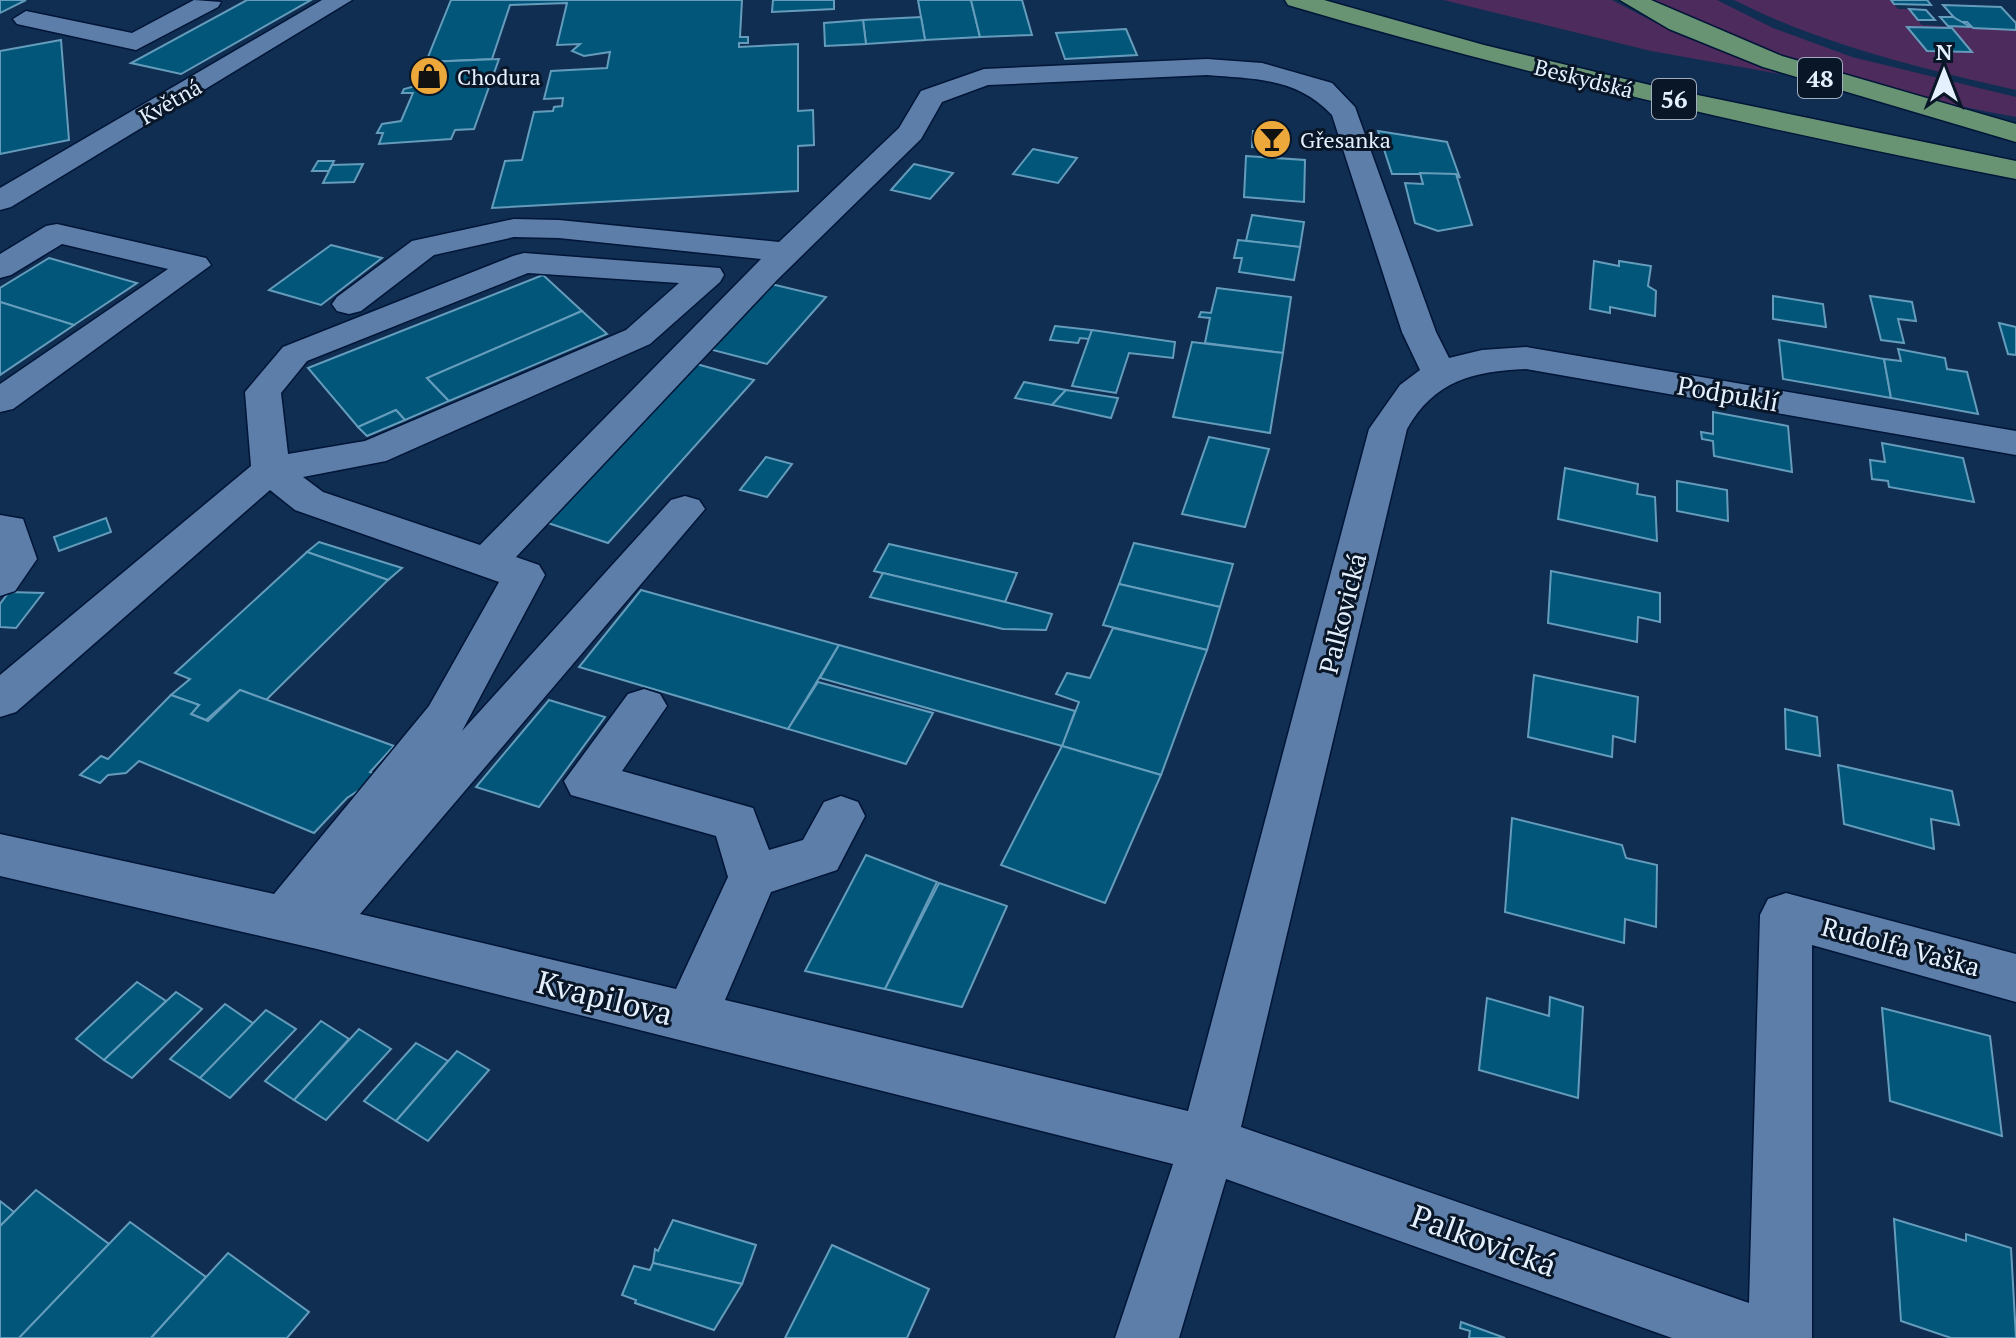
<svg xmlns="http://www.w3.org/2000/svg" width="2016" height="1338" font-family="'PT Serif',serif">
	<rect width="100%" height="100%" fill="#0f2e52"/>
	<g fill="#4e2b5d">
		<path d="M1443 0H1612L1673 32 1780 74 1651 51Z"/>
		<path d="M1652 0H1717L1773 28 1852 57 2016 97V117C1893 95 1763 58 1652 0Z"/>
		<path d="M1734 0H1891L1898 9H1909L1922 25 2016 30V90C1919 68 1823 45 1734 0Z"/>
	</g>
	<g fill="#015679" stroke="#659cbc" stroke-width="2">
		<path d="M0 0H26L0 13Z"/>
		<path d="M247 0H311L181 74 131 63Z"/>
		<path d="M451 0H742L740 37H748V43H739V47L798 44V111L813 110 814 145 798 146V191L492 208 505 161 522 160 534 112 553 111 554 107 562 106 563 98 544 99 551 71 607 68 610 52 584 56 572 51 580 44 557 45 567 3 510 5 492 59 426 62Z"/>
		<path d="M773 0H834V9L772 12Z"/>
		<path d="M918 0H971L980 37 925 40Z"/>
		<path d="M971 0H1022L1032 35 980 37Z"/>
		<path d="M1891 0H1927L1931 5 1894 4Z"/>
		<path d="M1943 5 2001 7 2016 23V30L1973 28 1967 22H1958Z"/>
		<path d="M1909 9 1926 10 1935 20H1918Z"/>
		<path d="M921 17 925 40 866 44 863 20Z"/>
		<path d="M1940 17H1953L1971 27 1948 26Z"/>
		<path d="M863 20 866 44 825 46 824 23Z"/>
		<path d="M1907 27 1952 28 1972 52 1927 51Z"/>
		<path d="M1126 29 1137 55 1065 59 1056 33Z"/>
		<path d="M61 40 69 140 0 154V51Z"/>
		<path d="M499 59 474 129 455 130 451 139 379 144 383 133H377L382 124 401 121 413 93H402L404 89 416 86 426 62Z"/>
		<path d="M1253 131 1287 133V149L1252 147Z"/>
		<path d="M1378 131 1447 142 1460 178 1456 174H1392Z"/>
		<path d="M1033 149 1077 158 1058 183 1013 174Z"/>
		<path d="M1246 156 1305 160 1304 202 1244 197Z"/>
		<path d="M318 161H334L329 171H312Z"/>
		<path d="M363 164 354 182 323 183 332 165Z"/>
		<path d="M914 164 953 173 930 199 891 190Z"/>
		<path d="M1420 173 1456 174 1472 225 1438 231 1415 223 1405 183 1423 184Z"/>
		<path d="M1252 215 1304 222 1300 247 1246 241Z"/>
		<path d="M1238 240 1300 247 1294 280 1239 272 1242 258H1234Z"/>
		<path d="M331 245 382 258 321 305 269 290Z"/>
		<path d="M49 258 137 283 74 325 0 302V288Z"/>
		<path d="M1594 261 1619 266V261L1651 266 1648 286 1656 291 1655 316 1610 307V313L1590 309Z"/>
		<path d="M543 275 582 311 427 378 449 401 405 420 396 410 358 427 308 368Z"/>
		<path d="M767 283 826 297 767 364 705 348Z"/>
		<path d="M1217 288 1291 297 1283 353 1205 343 1210 318 1199 317 1201 312 1211 313Z"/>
		<path d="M1773 296 1823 304 1826 327 1773 319Z"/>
		<path d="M1870 296 1912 302 1916 321 1898 319 1904 343 1881 340Z"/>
		<path d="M0 302 74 325 0 375Z"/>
		<path d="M582 311 607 334 449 401 427 378Z"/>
		<path d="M1999 323 2016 327V355L2008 354Z"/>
		<path d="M1055 326 1092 330 1089 339 1080 338 1078 343 1050 340Z"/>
		<path d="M1092 330 1175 342 1173 358 1129 353 1116 393 1072 386Z"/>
		<path d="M1779 340 1884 359 1891 398 1783 379Z"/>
		<path d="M1192 342 1283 353 1270 433 1173 417Z"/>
		<path d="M1898 349 1945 358 1947 369 1967 372 1978 414 1891 398 1884 359 1901 361Z"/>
		<path d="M693 363 754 380 608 543 542 521Z"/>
		<path d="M1024 382 1066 390 1052 405 1015 398Z"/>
		<path d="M1066 390 1118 398 1111 418 1052 405Z"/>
		<path d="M396 410 405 420 367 436 358 427Z"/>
		<path d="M1713 412 1788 426 1792 472 1714 456 1713 441 1702 439 1701 432 1713 434Z"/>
		<path d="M1209 437 1269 449 1245 527 1182 514Z"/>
		<path d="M1882 443 1963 458 1974 502 1889 487 1888 481 1872 479 1870 460 1885 462Z"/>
		<path d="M766 457 792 464 767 497 740 490Z"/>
		<path d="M1565 468 1638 484 1637 494 1655 497 1657 541 1558 519Z"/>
		<path d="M1677 481 1727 490 1728 521 1677 511Z"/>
		<path d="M106 518 111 532 59 551 54 537Z"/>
		<path d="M319 542 402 568 388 580 307 552Z"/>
		<path d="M1134 543 1233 564 1220 607 1119 584Z"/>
		<path d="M889 544 1017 573 1005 602 874 571Z"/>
		<path d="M307 552 388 580 266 700 240 690 206 720 191 714 199 705 171 695 190 679 175 673Z"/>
		<path d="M1551 571 1660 593V622L1638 617 1637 642 1548 623Z"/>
		<path d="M883 573 1005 602 1052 614 1046 630 1003 629 870 597Z"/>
		<path d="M1119 584 1220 607 1207 650 1103 625Z"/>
		<path d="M641 590 839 645 788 729 579 667Z"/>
		<path d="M9 592 43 593 16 628 0 627V604Z"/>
		<path d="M1113 628 1207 650 1161 775 1062 746 1079 702 1056 694 1067 673 1090 678Z"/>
		<path d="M839 645 1075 711 1062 746 820 678Z"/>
		<path d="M1534 675 1638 697 1635 742 1613 736 1612 757 1528 737Z"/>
		<path d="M818 682 933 713 906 764 788 729Z"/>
		<path d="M240 690 394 746 370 772 385 777 368 796 358 791 347 798 314 833 139 761 126 773 108 775 100 783 80 775 101 756 108 759 171 695 199 705 191 714 208 721Z"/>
		<path d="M549 700 605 717 539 807 476 787Z"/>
		<path d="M1785 709 1817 717 1820 756 1786 749Z"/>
		<path d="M1062 746 1161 775 1105 903 1001 865Z"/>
		<path d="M1838 765 1952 791 1959 825 1931 819 1934 849 1844 824Z"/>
		<path d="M1512 818 1622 845 1626 858 1657 865 1656 927 1625 919 1624 943 1505 912Z"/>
		<path d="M866 855 937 882 885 989 805 971Z"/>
		<path d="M939 883 1007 906 962 1007 885 989Z"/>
		<path d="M137 982 166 1001 104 1060 76 1039Z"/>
		<path d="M176 992 202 1009 132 1078 104 1060Z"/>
		<path d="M1550 997 1583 1007 1578 1098 1479 1070 1487 998 1549 1016Z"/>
		<path d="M225 1004 254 1024 200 1078 170 1059Z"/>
		<path d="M1882 1008 1990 1036 2002 1136 1890 1101Z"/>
		<path d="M266 1010 296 1029 230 1098 200 1078Z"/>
		<path d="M321 1021 349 1039 294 1100 265 1081Z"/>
		<path d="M359 1029 391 1049 326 1120 294 1100Z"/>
		<path d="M416 1043 448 1061 396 1121 364 1101Z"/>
		<path d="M457 1051 489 1070 428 1141 396 1121Z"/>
		<path d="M36 1190 109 1244 19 1338H0V1226Z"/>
		<path d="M0 1201 14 1212 0 1226Z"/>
		<path d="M1894 1219 1966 1241V1234L2011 1248 2016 1338H1951L1901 1321Z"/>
		<path d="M673 1220 756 1245 742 1284 653 1263 655 1249 658 1251Z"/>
		<path d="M130 1222 206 1277 151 1338H19Z"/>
		<path d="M832 1245 929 1289 907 1338H785Z"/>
		<path d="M228 1253 309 1312 287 1338H151Z"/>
		<path d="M653 1263 742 1284 714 1330 635 1303 636 1300 622 1295 634 1266 650 1270Z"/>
		<path d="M1461 1322 1505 1338H1469L1470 1331 1460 1328Z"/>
	</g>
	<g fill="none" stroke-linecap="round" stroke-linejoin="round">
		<g stroke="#001537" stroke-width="3">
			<g id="minor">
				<path d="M194 0 221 2 218 7 136 50 17 24 13 19 26 11 132 33Z"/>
				<path d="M322 0H352L11 207 0 210V188Z"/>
				<path d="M1207 59 1262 63 1332 83 1355 107 1436 332 1449 358 1482 350 1526 347 2016 431V455L1526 369C1473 371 1434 381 1407 429L1241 1127 1749 1303 1760 915 1768 899 1786 893 2016 954V1002L1812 945V1338H1672L1226 1179 1179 1338H1115L1173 1164 317 949 0 876V834L274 894 429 706 499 582 295 510 270 490 16 712 0 717V675L251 466 245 392 283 347 513 256 524 253 720 268 724 275 720 282 650 344 386 461 303 477 323 492 480 545 761 259 559 238 514 237 434 255 361 311 349 314 337 311 332 304 337 297 412 241 514 219 559 220 779 242 899 128 921 91 984 69ZM1207 75C1256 79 1297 78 1332 115L1402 332 1420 370 1400 385 1369 429 1188 1111 725 1000 771 892 837 870 865 816 858 802 841 796 824 802 803 840 769 850 753 808 622 771 667 706 660 694 644 689 628 694 564 781 571 795 716 836 728 877 676 989 360 914 705 509 699 500 685 496 671 500 462 731 545 575 539 565 516 557 777 280 921 139 942 102 988 85ZM528 273 679 283 626 330 365 441 288 454 281 393 307 361Z"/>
				<path d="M57 224 206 258 211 265 13 409 0 412V384L168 269 62 244 11 275 0 278V254L46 226Z"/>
				<path d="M0 515 23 519 37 559 15 591 0 596Z"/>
			</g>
		</g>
		<g stroke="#001537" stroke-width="3">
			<g id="major">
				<path d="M1285 0H1324L1484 45 1654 86 2016 161V179C1771 131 1528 76 1288 5Z"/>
				<path d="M1620 0H1651L1782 56 2016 124V142L1763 67 1669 29Z"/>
			</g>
		</g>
		<use href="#minor" fill="#5d7ea8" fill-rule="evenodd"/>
		<use href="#major" fill="#689474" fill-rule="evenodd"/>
	</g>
	<defs>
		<g id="shop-disc" transform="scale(2)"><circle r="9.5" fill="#eda83b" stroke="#091627"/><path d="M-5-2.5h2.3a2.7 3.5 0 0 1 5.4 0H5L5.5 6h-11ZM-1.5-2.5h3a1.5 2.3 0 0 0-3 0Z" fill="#111"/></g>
		<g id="bar-disc" transform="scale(2)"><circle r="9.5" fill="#eda83b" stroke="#091627"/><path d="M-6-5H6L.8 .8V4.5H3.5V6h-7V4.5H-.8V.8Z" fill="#111"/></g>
	</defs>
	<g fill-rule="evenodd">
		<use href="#shop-disc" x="429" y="76"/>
		<use href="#bar-disc" x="1272" y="139"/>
	</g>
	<g text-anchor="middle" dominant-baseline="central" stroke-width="6" stroke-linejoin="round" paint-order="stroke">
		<g font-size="22" fill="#e5f0fe" stroke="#091627" text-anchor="start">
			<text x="457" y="76">Chodura</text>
			<text x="1300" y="139">Gřesanka</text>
		</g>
		<g font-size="22" fill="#e5f0fe" stroke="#091627">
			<text transform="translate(1584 78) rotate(14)">Beskydská</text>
			<text transform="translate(170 101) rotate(-30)">Květná</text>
		</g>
		<g fill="#091627" stroke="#a3afbe" stroke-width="2">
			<rect x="1798" y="58" width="44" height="40" rx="6"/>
			<rect x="1652" y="79" width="44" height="40" rx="6"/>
		</g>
		<g font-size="24" font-weight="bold" fill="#e5f0fe">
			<text x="1820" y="78">48</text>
			<text x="1674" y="99">56</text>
		</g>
		<g font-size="26" fill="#e5f0fe" stroke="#091627">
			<text transform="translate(1728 393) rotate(10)">Podpuklí</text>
			<text transform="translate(1342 613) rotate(-76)">Palkovická</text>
			<text transform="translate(1901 946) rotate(15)">Rudolfa Vaška</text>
		</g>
		<g font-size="32" fill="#e5f0fe" stroke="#091627">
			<text transform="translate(605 997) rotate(14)">Kvapilova</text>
			<text transform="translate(1484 1240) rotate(20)">Palkovická</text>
		</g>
	</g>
	<g transform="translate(1944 72)" stroke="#091627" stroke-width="6" paint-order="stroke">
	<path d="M0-6L14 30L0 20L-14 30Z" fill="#e5f0fe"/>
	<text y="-12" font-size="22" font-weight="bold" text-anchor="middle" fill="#e5f0fe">N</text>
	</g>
</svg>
